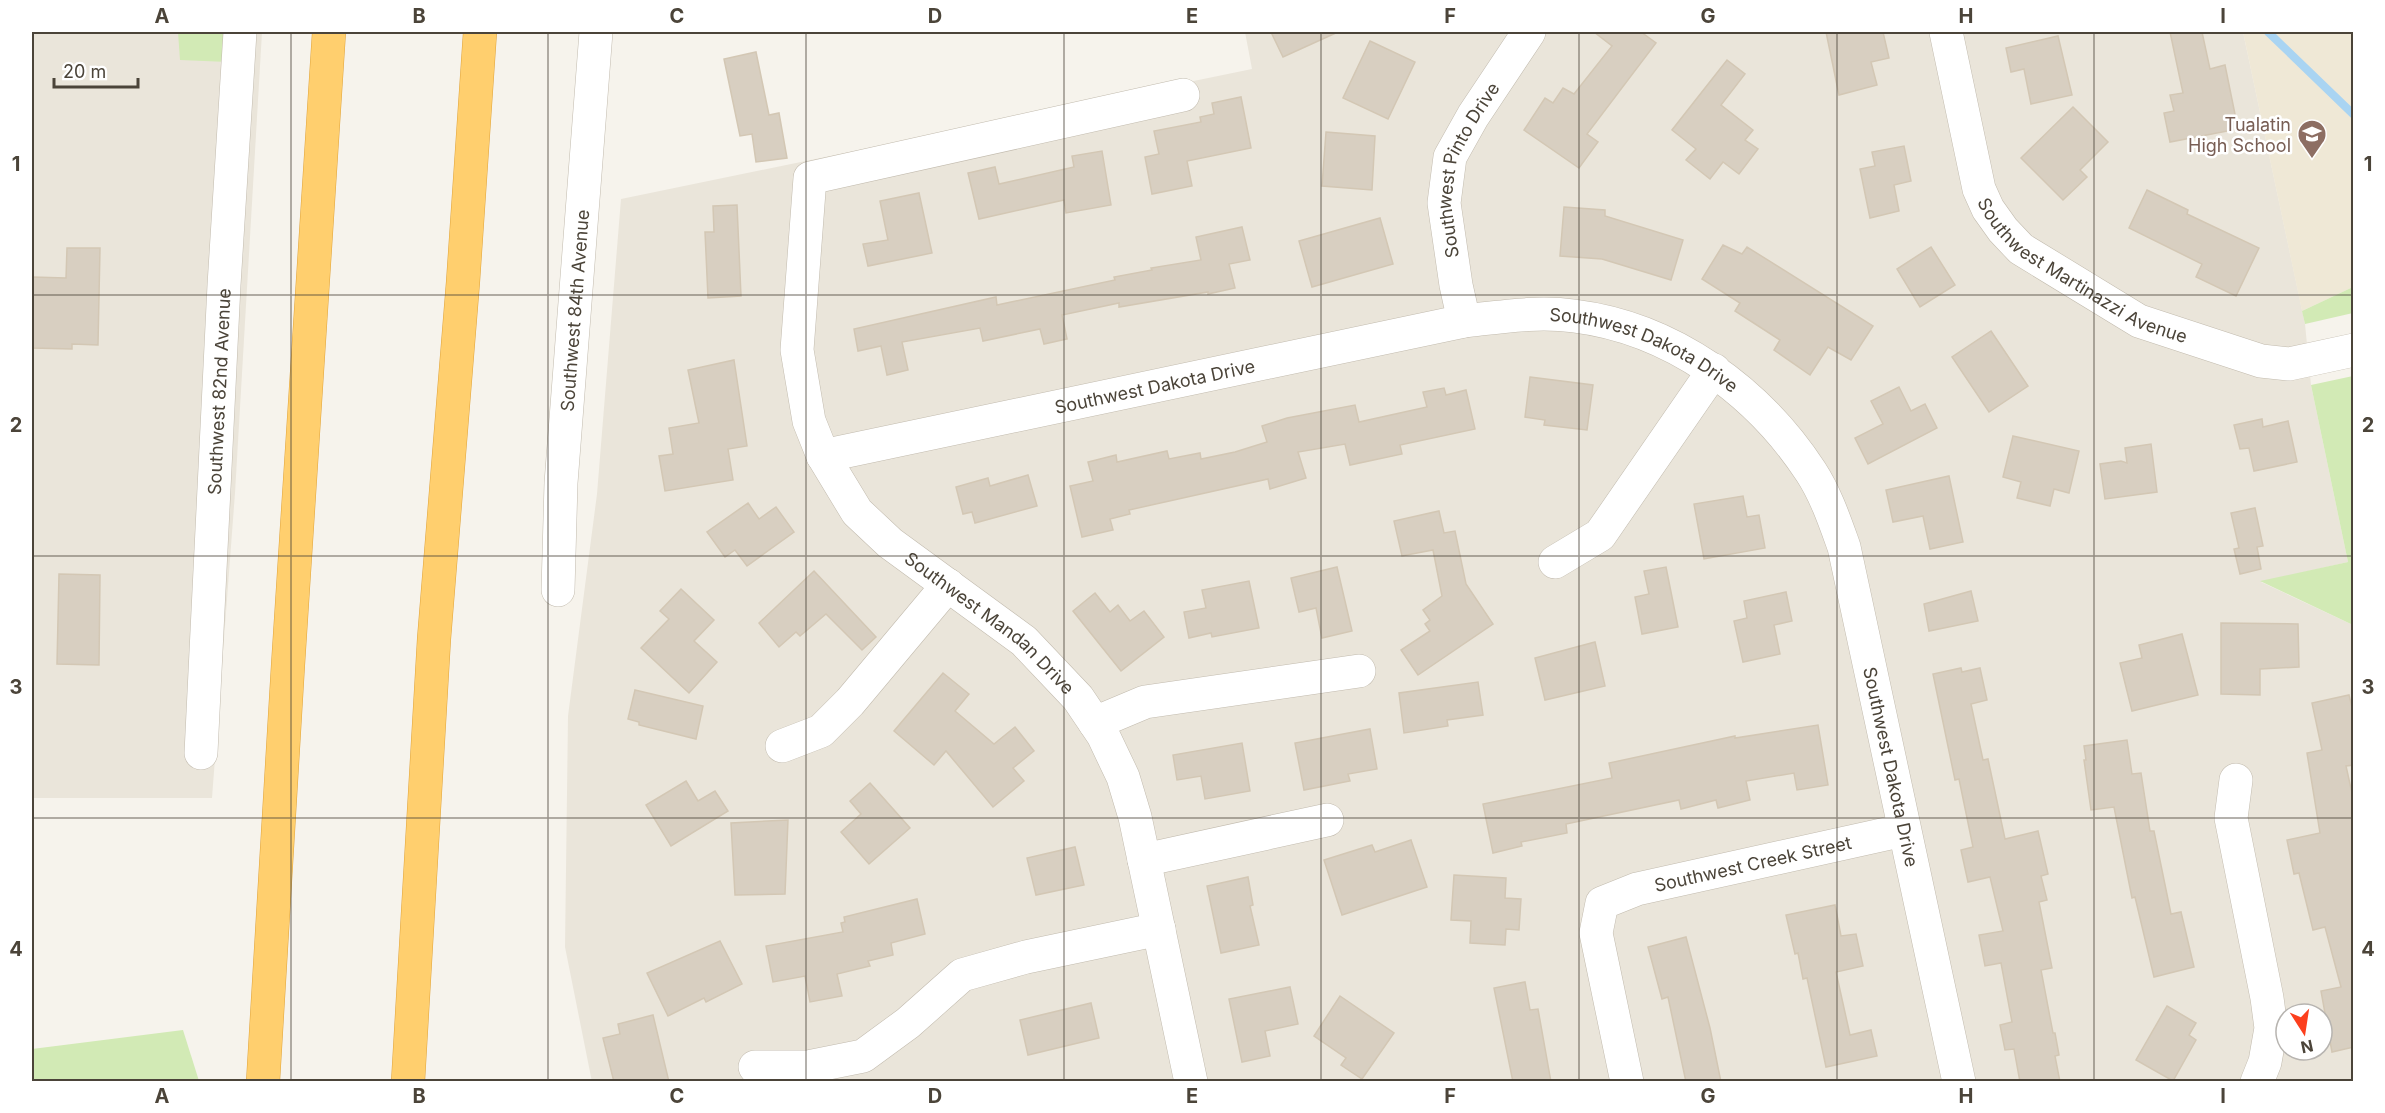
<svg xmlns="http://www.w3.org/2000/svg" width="2385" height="1113" font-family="Inter,sans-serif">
	<rect width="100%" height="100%" fill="#f6f3ec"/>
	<g fill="#eae5da" fill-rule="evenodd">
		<path d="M32 32H262L235 493 212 798H32Z"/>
		<path d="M1245 32H2243L2305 324 2311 385 2348 562 2261 582 2353 625V1081L592 1082 565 947 568 716 597 494 621 199 1252 69ZM2286 1014H2322V1050H2286Z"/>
	</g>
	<path fill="#efe8d6" d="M2243 32H2353V287L2302 311Z"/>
	<g fill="#d2eab5">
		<path d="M178 32H230L228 62 180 60Z"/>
		<path d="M2353 287V313L2305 324 2302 311Z"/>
		<path d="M2353 376H2354L2353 625 2260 581 2348 562 2311 385Z"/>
		<path d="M183 1030 199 1081H32V1049Z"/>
	</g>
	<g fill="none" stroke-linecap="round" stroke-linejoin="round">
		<path stroke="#a9d4f2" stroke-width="8" d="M2268 32 2354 115"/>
	</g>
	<g fill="#d8cfc1" stroke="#d3c7b4" stroke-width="1.5">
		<path d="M1271 32H1338L1283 57Z"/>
		<path d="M1594 32H1641L1656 43 1587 134 1598 142 1579 168 1524 130 1545 98 1553 103 1563 88 1574 94 1612 46Z"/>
		<path d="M1826 32H1883L1889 58 1871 62 1877 85 1839 95Z"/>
		<path d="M2170 32H2202L2210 69 2225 65 2238 129 2170 142 2164 113 2174 111 2170 95 2183 93Z"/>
		<path d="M2058 36 2072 95 2031 104 2024 69 2011 72 2006 48Z"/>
		<path d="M1370 41 1415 62 1388 119 1343 98Z"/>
		<path d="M756 52 769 115 779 113 787 158 756 162 752 134 740 136 724 59Z"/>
		<path d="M1727 60 1745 74 1721 105 1753 130 1745 140 1758 149 1739 174 1723 162 1710 179 1686 160 1696 149 1672 130Z"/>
		<path d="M1241 97 1251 148 1187 161 1192 186 1152 194 1145 157 1159 154 1154 131 1201 122 1200 117 1214 114 1212 103Z"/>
		<path d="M2073 107 2108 142 2080 170 2087 177 2063 200 2021 158Z"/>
		<path d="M1326 132 1375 136 1372 190 1322 186Z"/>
		<path d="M1904 146 1911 181 1894 185 1899 211 1870 218 1860 169 1875 166 1872 152Z"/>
		<path d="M1102 151 1111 205 1066 213 1064 200 979 219 968 173 995 167 999 184 1074 167 1072 156Z"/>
		<path d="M2147 190 2188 210 2187 214 2259 248 2236 296 2196 277 2202 264 2129 228Z"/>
		<path d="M919 193 932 253 868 266 863 244 888 240 880 201Z"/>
		<path d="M737 205 741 296 708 298 705 232H714L713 206Z"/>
		<path d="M1564 207 1605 210V216L1683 240 1671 280 1602 259 1560 256Z"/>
		<path d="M1380 218 1393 264 1312 287 1299 241Z"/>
		<path d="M1242 227 1250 260 1229 264 1235 288 1208 294V292L1119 307V303L1062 315 1067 339 1044 344 1040 329 983 341 980 328 902 342 908 370 887 375 881 346 858 351 854 329 996 297 997 305 1115 280 1114 277 1152 270 1151 268 1201 260 1196 237Z"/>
		<path d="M1723 245 1742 254 1747 247 1873 326 1851 360 1828 347 1810 375 1774 350 1780 340 1735 311 1740 303 1702 279Z"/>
		<path d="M1931 247 1955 285 1920 307 1897 269Z"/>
		<path d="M67 248H100L98 345 72 344V349L32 348V282L33 277 66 278Z"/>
		<path d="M1991 331 2028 386 1989 412 1952 357Z"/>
		<path d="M734 360 747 446 728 449 733 480 665 491 659 456 673 454 669 428 699 423 688 370Z"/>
		<path d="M1530 377 1593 385 1587 430 1544 425 1545 420 1525 417Z"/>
		<path d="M1899 387 1911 411 1925 404 1937 428 1868 464 1855 438 1883 424 1871 401Z"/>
		<path d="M1444 388 1446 395 1466 390 1475 429 1400 445 1402 454 1350 465 1345 444 1298 452 1306 478 1270 489 1268 479 1129 510 1130 514 1110 519 1113 530 1082 537 1070 486 1093 481 1088 462 1116 455 1117 462 1167 451 1169 459 1200 453 1201 459 1235 452 1267 442 1262 426 1287 418 1355 405 1359 422 1427 407 1423 392Z"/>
		<path d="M2262 419 2263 427 2288 421 2297 462 2254 471 2249 448 2240 449 2234 425Z"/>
		<path d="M2013 436 2079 451 2069 493 2054 489 2050 506 2017 498 2021 482 2003 477Z"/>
		<path d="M2151 444 2157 492 2105 499 2100 464 2121 461 2127 463 2125 448Z"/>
		<path d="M1028 475 1037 506 975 523 972 512 963 514 956 487 988 478 990 486Z"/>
		<path d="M1949 476 1963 542 1930 549 1923 516 1893 522 1886 490Z"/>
		<path d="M1743 496 1747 517 1759 515 1765 548 1704 559 1694 504Z"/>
		<path d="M748 503 759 519 776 507 794 532 747 566 735 550 725 557 707 532Z"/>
		<path d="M2255 508 2263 546 2257 547 2261 569 2240 574 2234 549 2239 548 2231 513Z"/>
		<path d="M1439 511 1444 533 1455 531 1466 584 1493 624 1418 675 1401 650 1430 631 1425 624 1430 620 1423 610 1442 596 1433 550 1402 556 1394 521Z"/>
		<path d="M1337 567 1352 631 1322 638 1316 608 1299 612 1291 578Z"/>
		<path d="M1666 567 1678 627 1642 634 1635 597 1649 594 1644 571Z"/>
		<path d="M814 571 876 637 862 650 826 614 800 636 796 632 779 647 759 623Z"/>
		<path d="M59 574 100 575 99 665 57 664Z"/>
		<path d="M1249 581 1259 628 1212 637 1211 633 1189 638 1184 612 1206 608 1202 590Z"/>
		<path d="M681 589 714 620 694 641 717 662 689 693 641 648 669 619 660 611Z"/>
		<path d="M1971 591 1978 621 1929 631 1924 604Z"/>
		<path d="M1786 592 1792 621 1774 625 1780 654 1743 662 1734 621 1747 618 1744 601Z"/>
		<path d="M1095 593 1110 612 1118 605 1130 621 1144 611 1164 637 1121 671 1073 611Z"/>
		<path d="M2221 623 2298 624 2299 667 2260 669V695L2221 694Z"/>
		<path d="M2182 634 2198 695 2132 711 2120 663 2142 658 2139 645Z"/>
		<path d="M1595 642 1605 686 1545 700 1535 658Z"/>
		<path d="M1961 668 1962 672 1980 668 1987 700 1971 704 1983 760 1988 759 2005 839 2038 831 2048 874 2041 876 2047 900 2039 902 2052 968 2041 970 2053 1033H2055L2059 1055 2055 1056 2060 1082H2020L2014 1049 2005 1050 2000 1025 2012 1022 2001 963 1985 966 1979 935 2003 931 1990 877 1968 882 1961 850 1973 847 1959 779 1955 780 1933 674Z"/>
		<path d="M943 673 969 694 955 711 994 744 1015 727 1034 751 1013 768 1024 781 993 807 946 751 934 765 894 731Z"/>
		<path d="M1478 682 1483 715 1447 720 1448 726 1404 733 1399 693Z"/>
		<path d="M635 690 703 706 696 739 639 725V722L628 719Z"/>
		<path d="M2349 695 2354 715V765L2346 766 2354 802V1047L2332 1052 2321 991 2341 987 2325 927 2313 930 2299 873 2294 874 2287 840 2320 833 2307 753 2322 750 2312 703Z"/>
		<path d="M1818 725 1828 785 1797 790 1794 773 1746 781 1750 800 1718 808 1716 800 1681 809 1679 800 1566 824 1567 833 1521 842 1522 846 1493 853 1483 804 1612 778 1609 763 1735 736V738Z"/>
		<path d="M1370 729 1377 769 1348 774 1350 781 1304 790 1295 743Z"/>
		<path d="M2127 740 2132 774 2141 773 2150 831H2154L2171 914 2181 912 2194 967 2154 977 2135 897 2132 898 2114 807 2091 810 2084 760H2086L2084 746Z"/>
		<path d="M1242 743 1250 791 1205 799 1201 776 1177 780 1173 755Z"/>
		<path d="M686 781 698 801 715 791 728 811 671 846 646 805Z"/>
		<path d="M870 783 910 828 869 864 841 832 861 814 850 801Z"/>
		<path d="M788 820 785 894 735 895 731 823Z"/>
		<path d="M1411 840 1427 887 1342 915 1324 860 1372 845 1375 852Z"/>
		<path d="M1075 847 1084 885 1036 895 1027 858Z"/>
		<path d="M1454 875 1506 878 1505 898 1521 899 1519 930 1506 929 1505 945 1470 943 1471 921 1451 920Z"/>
		<path d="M1248 877 1253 905 1250 906 1259 945 1221 953 1207 886Z"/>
		<path d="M917 899 925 934 891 943 893 955 868 961 870 966 837 974 842 996 810 1002 805 976 773 982 766 946 843 932 841 923 845 922 844 917Z"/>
		<path d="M1835 905 1841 936 1856 934 1863 966 1836 972 1850 1035 1871 1030 1877 1056 1826 1067 1807 978 1803 979 1798 953 1795 954 1786 915Z"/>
		<path d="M1686 937 1710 1028 1721 1082H1686L1668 997 1662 999 1648 947Z"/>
		<path d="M720 941 742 984 706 1002 704 998 668 1016 647 973Z"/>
		<path d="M1525 982 1530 1010 1538 1009 1551 1082H1513L1494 988Z"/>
		<path d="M1290 987 1298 1024 1265 1031 1270 1056 1242 1062 1229 999Z"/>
		<path d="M1340 996 1394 1033 1362 1079 1341 1065 1346 1058 1314 1036Z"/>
		<path d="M1091 1003 1099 1038 1028 1055 1020 1020Z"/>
		<path d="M2167 1006 2196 1023 2189 1035 2196 1040 2173 1081 2136 1060Z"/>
		<path d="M653 1015 669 1082H614L603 1038 620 1034 618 1024Z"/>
	</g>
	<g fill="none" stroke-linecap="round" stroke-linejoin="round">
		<g stroke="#c2bbae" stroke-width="34">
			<g id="minor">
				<path id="s1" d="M1946 32 1979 189 1988 209 2003 230 2021 249 2139 321 2261 361 2289 364 2354 350"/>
				<path id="s2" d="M1183 95 810 178 797 350 809 421 823 456 857 512 890 543 1024 641 1078 698 1103 735 1123 777 1135 817 1191 1082"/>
				<path id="s3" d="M1464 321 1456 285 1444 203 1450 157 1473 116 1529 32"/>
				<path id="s4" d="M823 456 1464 321C1501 317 1537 311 1574 316 1672 328 1758 391 1811 472 1826 495 1835 522 1844 547L1959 1082"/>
				<path d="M1555 562 1600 535 1714 370"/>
				<path id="s5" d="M558 590 561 483 596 32"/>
				<path d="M1095 723 1145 702 1359 671"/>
				<path d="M782 746 821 731 850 702 948 585"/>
				<path id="s6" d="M201 753 224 285 240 32"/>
				<path d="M2236 780 2231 818 2267 998 2271 1028 2265 1062 2257 1082"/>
				<path d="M1144 860 1327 820"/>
				<path d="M755 1067H808L863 1056 908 1023 962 975 1026 957 1159 929"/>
				<path id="s7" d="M1627 1082 1596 933 1602 903 1637 889 1904 830"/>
			</g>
		</g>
		<g stroke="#e0a43c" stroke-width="34">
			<g id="highway">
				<path d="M263 1082 288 665 329 32"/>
				<path d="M408 1082 434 639 463 282 480 32"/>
			</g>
		</g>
		<use href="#minor" stroke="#fff" stroke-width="33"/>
		<use href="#highway" stroke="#ffcf6e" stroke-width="33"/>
	</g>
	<path fill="none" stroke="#4b4439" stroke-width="1.5" stroke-opacity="0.55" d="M291 32V1082M548 32V1082M806 32V1082M1064 32V1082M1321 32V1082M1579 32V1082M1837 32V1082M2094 32V1082M32 295H2354M32 556H2354M32 818H2354"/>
	<defs>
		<g id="school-pin" transform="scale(1.5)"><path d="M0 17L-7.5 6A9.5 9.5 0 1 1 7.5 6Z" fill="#8d6e63" stroke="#fff"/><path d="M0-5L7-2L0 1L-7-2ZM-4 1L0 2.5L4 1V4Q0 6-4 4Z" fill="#fff"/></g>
	</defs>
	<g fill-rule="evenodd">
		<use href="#school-pin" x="2312" y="134"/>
	</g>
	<g text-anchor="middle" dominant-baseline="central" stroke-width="5" stroke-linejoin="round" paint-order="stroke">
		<g font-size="18" fill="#785e54" stroke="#fff" text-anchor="end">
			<text x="2291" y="124">Tualatin<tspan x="2291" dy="21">High School</tspan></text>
		</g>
		<g font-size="18" fill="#4b4439" stroke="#fff">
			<text stroke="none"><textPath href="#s3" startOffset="158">Southwest Pinto Drive</textPath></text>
			<text stroke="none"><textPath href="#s1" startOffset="297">Southwest Martinazzi Avenue</textPath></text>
			<text stroke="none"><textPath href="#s5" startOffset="280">Southwest 84th Avenue</textPath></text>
			<text stroke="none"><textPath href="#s4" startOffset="843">Southwest Dakota Drive</textPath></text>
			<text stroke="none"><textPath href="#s4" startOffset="339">Southwest Dakota Drive</textPath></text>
			<text stroke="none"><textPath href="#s6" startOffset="362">Southwest 82nd Avenue</textPath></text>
			<text stroke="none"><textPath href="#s2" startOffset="903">Southwest Mandan Drive</textPath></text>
			<text stroke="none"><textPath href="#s4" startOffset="1365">Southwest Dakota Drive</textPath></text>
			<text stroke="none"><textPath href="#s7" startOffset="339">Southwest Creek Street</textPath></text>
		</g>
	</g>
	<rect width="2385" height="1113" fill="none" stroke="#ffffff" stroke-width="66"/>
	<g transform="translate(2304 1032) rotate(168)"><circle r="28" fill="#ffffff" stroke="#b7b4b0" stroke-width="1.5"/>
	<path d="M0-4.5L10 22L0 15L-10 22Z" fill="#fc3f1d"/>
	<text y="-9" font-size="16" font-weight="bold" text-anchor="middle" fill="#4b4439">N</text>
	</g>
	<path d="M54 78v9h84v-9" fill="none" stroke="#4b4439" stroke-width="3"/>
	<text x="63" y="78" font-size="18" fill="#4b4439" stroke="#ffffff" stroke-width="4.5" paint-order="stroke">20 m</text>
	<rect x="33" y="33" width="2319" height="1047" fill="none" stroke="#4b4439" stroke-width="2"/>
	<g font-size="20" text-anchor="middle" font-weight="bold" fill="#4b4439">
		<text x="162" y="23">A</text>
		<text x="419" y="23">B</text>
		<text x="677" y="23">C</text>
		<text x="935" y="23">D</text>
		<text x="1192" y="23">E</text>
		<text x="1450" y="23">F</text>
		<text x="1708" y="23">G</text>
		<text x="1966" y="23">H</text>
		<text x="2223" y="23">I</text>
		<text x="16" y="171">1</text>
		<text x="2368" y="171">1</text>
		<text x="16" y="432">2</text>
		<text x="2368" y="432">2</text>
		<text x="16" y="694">3</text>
		<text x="2368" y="694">3</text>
		<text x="16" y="956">4</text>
		<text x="2368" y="956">4</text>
		<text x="162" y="1103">A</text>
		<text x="419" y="1103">B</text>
		<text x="677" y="1103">C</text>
		<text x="935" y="1103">D</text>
		<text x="1192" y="1103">E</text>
		<text x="1450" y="1103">F</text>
		<text x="1708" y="1103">G</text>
		<text x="1966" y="1103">H</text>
		<text x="2223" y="1103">I</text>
	</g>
</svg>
